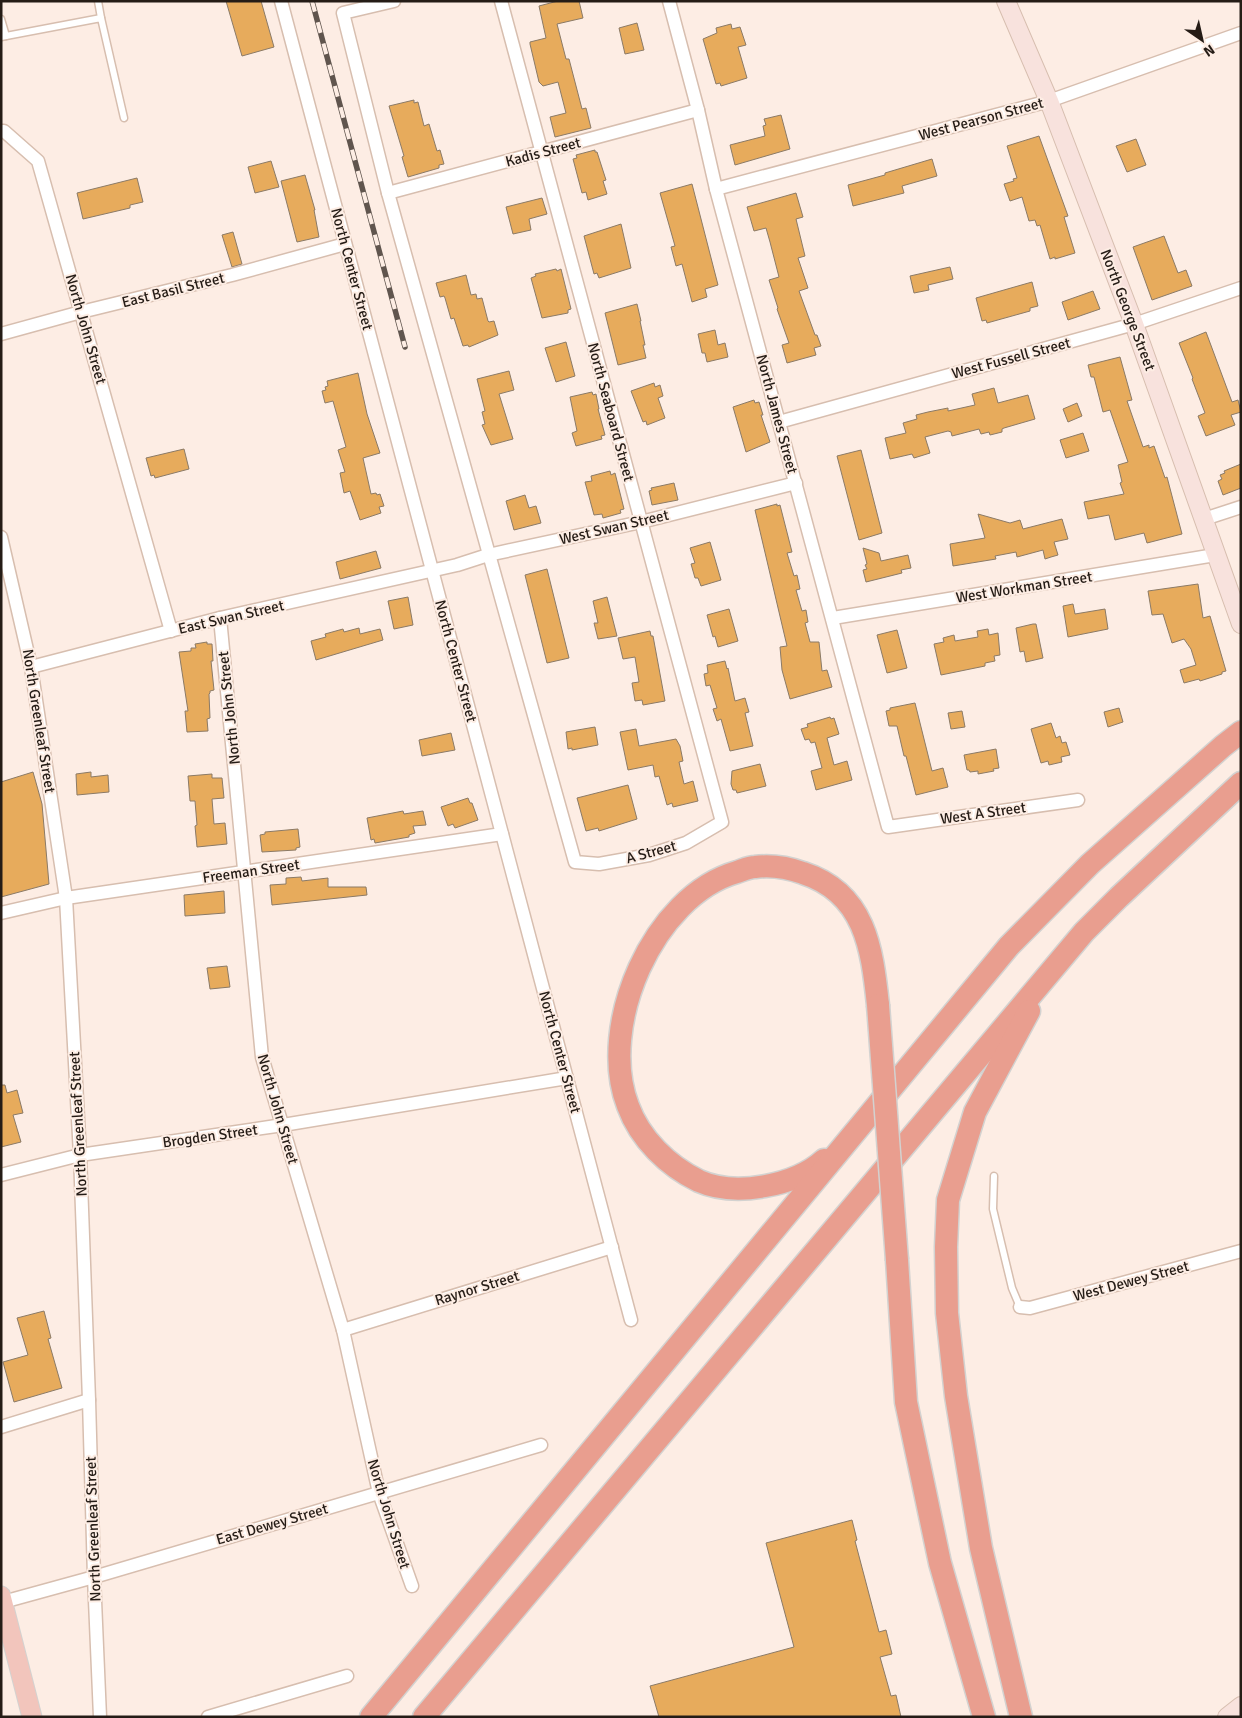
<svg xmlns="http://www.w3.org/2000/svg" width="1242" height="1718" font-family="Signika,sans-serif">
	<rect width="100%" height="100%" fill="#fdede4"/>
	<g fill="#e7ab5c" stroke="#8b7a66">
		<path d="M226 1H261L274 47 242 56Z"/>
		<path d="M558 1H579L583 18 557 24 566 59H569L582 109 586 108 591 128 555 137 550 117 566 113 558 82 543 86 539 82 530 44V42L546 38 539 6Z"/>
		<path d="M637 23 644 50 625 54 619 28Z"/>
		<path d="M731 24 732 29 740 27 746 45 738 47 747 78 721 86 720 83 716 84 703 39 717 33 716 28Z"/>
		<path d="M414 100V103L418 102 424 126 429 124 437 151 440 150 444 164 439 165V168L408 177 402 157 404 156 389 106Z"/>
		<path d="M781 115 790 149 735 165 730 145 765 136 763 126 766 125 764 119Z"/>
		<path d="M1039 136 1068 216 1064 217 1075 253 1055 259V257L1050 259 1040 225 1037 226 1035 220 1029 221 1022 197 1010 201 1004 184 1014 181 1013 179 1017 178 1007 146Z"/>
		<path d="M1136 139 1146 165 1127 172 1116 146Z"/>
		<path d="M595 150V152H597L606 180 603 181 607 194 588 200 586 192 582 193 573 159 577 158 576 155Z"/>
		<path d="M932 159 937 176 902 186 904 193 853 206 848 185 885 175V173Z"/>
		<path d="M271 161 279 187 255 193 248 167Z"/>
		<path d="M305 175 315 210H314L319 237 297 242 281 181Z"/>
		<path d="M137 178 143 202 130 205V208L83 219 77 193Z"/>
		<path d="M692 184 718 285 705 289 707 297 692 302 682 264 676 266 671 247 675 246 660 193Z"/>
		<path d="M796 193 803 217 796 219 805 256 798 258 808 288 799 291 815 335H817L821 346 814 348 816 355 787 363 782 345 789 343 777 309 778 308 769 280 779 277 770 242 766 228 754 231 747 207Z"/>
		<path d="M542 198 547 214 529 219 531 230 513 234 506 207Z"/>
		<path d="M621 224 631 268 599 278 597 273 594 274 584 236Z"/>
		<path d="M233 232 242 264 232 267 222 235Z"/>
		<path d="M1164 236 1178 273 1186 270 1192 286 1152 300 1133 247Z"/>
		<path d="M950 267 953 279 928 285 929 290 914 293 910 276Z"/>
		<path d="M556 269 557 271 561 269 571 309 568 310V313L542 318 531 278 536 276 535 274Z"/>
		<path d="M466 275 471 295 476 294 477 299 482 298 488 321 489 322 494 321 498 335 469 347 468 345 463 346 454 318 451 319 445 298 444 296 440 297 436 283Z"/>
		<path d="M1032 282 1038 306 1030 308V311L987 323 986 320 982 321 976 298Z"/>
		<path d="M1093 291 1100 309 1068 320 1062 302Z"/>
		<path d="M637 304 641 321H640L645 345H643L646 358 618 365 605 313Z"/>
		<path d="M715 330 718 345 725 343 728 357 707 362 705 353H702L698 334Z"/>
		<path d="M1206 332 1232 402 1238 400 1241 412 1231 415 1235 425 1206 436 1198 416 1205 413 1192 379 1193 378 1179 343Z"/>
		<path d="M566 342 575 376 556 382 545 348Z"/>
		<path d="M1120 357 1132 400 1127 401 1143 447 1149 445V448L1154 446 1165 478 1167 477 1182 534 1147 543 1144 533 1115 540 1109 515 1088 519 1084 502 1124 494 1120 483 1122 482 1118 465 1128 462 1110 410 1103 412 1094 377H1091L1088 365Z"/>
		<path d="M509 371 514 390 499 394 513 439 491 445 482 425 485 424 482 412 485 411 477 379Z"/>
		<path d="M358 373 367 414 380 453 363 458 371 494 376 493 377 495 380 494 384 506 379 507 381 513 360 520 350 491 344 493 340 473 345 472 338 450 346 447 333 401 325 403 322 391 326 390 325 387 328 386 327 381Z"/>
		<path d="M654 383 655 387 660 385 663 396 658 398 665 418 647 425 646 421 643 422 631 391Z"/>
		<path d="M994 388 998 403 1028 395 1035 419 1004 428 1002 429V432L990 435 989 432 981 434 979 429 952 436 951 432 948 431 925 437 930 453 914 458 912 454 890 459 885 438 906 433 903 423 917 419 916 415 928 412 948 408V411L975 405 972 394Z"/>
		<path d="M592 392 593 395 596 394 599 409H598L605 435 601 436 602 439 576 446 572 433 577 431 570 397Z"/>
		<path d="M754 400 755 403 759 402 763 415H761L770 442 746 452 733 407Z"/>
		<path d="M1077 403 1082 416 1068 422 1063 409Z"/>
		<path d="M1083 433 1089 451 1066 458 1060 440Z"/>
		<path d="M184 449 189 469 155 478 154 475 151 476 146 458Z"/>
		<path d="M861 450 882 533 859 540 837 456Z"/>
		<path d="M1241 464V488L1223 495 1218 481 1222 479 1220 475 1225 473 1224 471Z"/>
		<path d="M610 471 611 475 615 473 624 509 620 510 621 513 603 518 602 514 594 515 585 482 592 481 591 476Z"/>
		<path d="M674 483 678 500 652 505 649 491 652 490 651 488Z"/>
		<path d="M525 495 529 508 536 506 541 523 514 530 506 501Z"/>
		<path d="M777 504V506L780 505 792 552 787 553 794 576 797 575 800 589 796 590 802 611 806 610 808 622 805 623 810 642H819L822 671 827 670 832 687 790 699 782 670 780 647 787 646 755 510Z"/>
		<path d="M978 514 1010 523 1020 520 1023 529 1062 519 1068 539 1054 542 1058 555 1051 557 1045 559 1043 550 1017 557 1016 552 995 556 996 559 953 566 950 544 985 538Z"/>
		<path d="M710 542 721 580 701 586 698 578H695L691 564 695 563 690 548Z"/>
		<path d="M863 548 879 553 881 561 908 555 911 568 901 570 902 573 866 582 863 570 867 569 865 565 867 564Z"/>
		<path d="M376 551 381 568 340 579 336 562Z"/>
		<path d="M547 569 569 658 547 663 525 575Z"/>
		<path d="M1198 584 1203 618 1210 616 1226 671 1222 672V674L1200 681 1199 679 1184 683 1180 670 1196 665 1191 649 1184 639 1172 643 1163 614 1152 615 1148 591Z"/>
		<path d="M408 597 413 625 394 629 388 601Z"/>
		<path d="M607 597 617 636 598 639 594 623H598L593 601Z"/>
		<path d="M1073 604 1075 614 1105 609 1108 629 1068 637 1063 606Z"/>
		<path d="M729 609 738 641 718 647 715 636 713 637 707 615Z"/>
		<path d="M1033 624H1036L1043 658 1026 662 1024 651 1020 652 1016 628Z"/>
		<path d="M359 628 360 634 380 629 383 640 316 660 311 641 326 637 325 634 343 629 344 632Z"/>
		<path d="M988 629 989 635 998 633 1000 655 994 656 995 661 985 663V666L941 675 934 644 944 642 943 638 954 635 955 641 978 637 977 631Z"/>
		<path d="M897 630 907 668 887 673 877 635Z"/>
		<path d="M650 631 651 636H653L665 701 643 705 642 700 635 701 632 683 639 682 635 657 623 659 618 638Z"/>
		<path d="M207 642V644H212L213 661H211L214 690 210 691V693L209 694 210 718 207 719 208 731 187 732 185 711H188L179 652 191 651V648H196L195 644Z"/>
		<path d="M725 661 727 669 728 668 735 701 745 698 749 712 745 713 753 746 730 751 721 719 717 721 713 709 717 708 710 685 706 686 704 674 708 673 707 665Z"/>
		<path d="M915 703 932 771 943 768 948 787 916 795 906 756H904L897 726H889L886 711 890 710V708Z"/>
		<path d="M1119 708 1123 722 1108 727 1104 712Z"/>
		<path d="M962 711 965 727 951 729 948 713Z"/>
		<path d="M830 717 831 719 834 718 839 734 827 738 834 765 847 761 852 780 816 790 811 771 822 768 815 742 811 743 809 739 805 740 801 729 808 727 807 724Z"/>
		<path d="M1051 723 1056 738 1060 736 1062 743 1066 742 1070 755 1061 757 1062 762 1049 765 1048 761 1041 763 1031 729Z"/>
		<path d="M595 727 598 745 572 750V748L568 749 566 732Z"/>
		<path d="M636 729 639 746 676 739 680 746 683 761 679 762 684 784 693 781 698 801 673 807 672 803 667 805 659 776 655 777 653 765 628 770 620 732Z"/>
		<path d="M451 733 455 750 422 756 419 740Z"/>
		<path d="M996 749 999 768 993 769 994 771 978 774V771L970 772 969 770H967L964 755Z"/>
		<path d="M760 764 766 786 737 793 736 790H733L731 784 732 771Z"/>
		<path d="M33 772 42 804 49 884 1 897V782Z"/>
		<path d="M91 772V777L108 775 109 792 77 795 76 774Z"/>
		<path d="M212 774V778H222L224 798 212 799 214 824 225 823 227 844 197 847 195 826 197 825 195 801H190L188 776Z"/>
		<path d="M628 785 637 819 599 831 598 828 586 831 577 798Z"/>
		<path d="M468 798 470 803H472L478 820 455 828 453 824 448 826 441 807Z"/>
		<path d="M403 811 404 814 423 811 426 825 413 826 415 833 409 835V837L375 843 374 839 371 840 367 818Z"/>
		<path d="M298 829 300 847 296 848V850L262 852 260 835 265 834V832Z"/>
		<path d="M301 877 302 881 328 878V887H366L367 895 272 905 270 885 286 884V878Z"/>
		<path d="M224 891 225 913 185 916 184 895Z"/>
		<path d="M227 966 230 987 210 989 207 968Z"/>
		<path d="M1 1085H5L7 1093 17 1090 23 1113 13 1115 21 1142 1 1147Z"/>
		<path d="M44 1311 51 1338 48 1339 62 1388 14 1402 3 1362 28 1355 17 1318Z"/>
		<path d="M852 1520 857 1540 855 1541 879 1632 886 1630 892 1654 880 1657 891 1696 896 1695 901 1717H659L650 1686 794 1647 766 1543Z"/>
	</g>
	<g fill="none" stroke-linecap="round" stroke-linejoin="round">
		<g stroke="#d7beaf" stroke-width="9">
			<g id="lane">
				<path d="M98 1 101 18"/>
				<path d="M1 19 6 36 1 37"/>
				<path d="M6 36 101 18 124 118"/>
				<path d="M994 1176 993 1209 1012 1288 1020 1307"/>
			</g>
		</g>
		<g stroke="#d7beaf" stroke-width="15">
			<g id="street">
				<path d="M281 1 631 1320"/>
				<path d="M394 1 343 13 388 193 575 862 599 864 649 855 686 843 722 822 501 1"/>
				<path d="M669 1 698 110 716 189 888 827 1078 800"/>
				<path d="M1 131H4L38 161 171 631"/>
				<path d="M716 189 1049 101 1241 33"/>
				<path d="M388 193 698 110"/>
				<path d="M1 334 81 312 232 275 345 244"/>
				<path d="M779 422 1134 324 1241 288"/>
				<path d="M1204 519 1241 507"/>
				<path d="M1 537 31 667 66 898 80 1155 89 1400 94 1577 100 1717"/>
				<path d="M220 618 262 1057 343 1330 379 1493 412 1586"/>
				<path d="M833 618 1215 555"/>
				<path d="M31 667 220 618 457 565 488 555 641 522 796 483"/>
				<path d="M1 913 66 898 502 834"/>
				<path d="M1 1175 80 1155 283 1125 567 1078"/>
				<path d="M1020 1307 1030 1308 1241 1251"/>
				<path d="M343 1330 612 1247"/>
				<path d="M1 1427 89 1400"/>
				<path d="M3 1602 94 1577 541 1445"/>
				<path d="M208 1717 347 1676"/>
			</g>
		</g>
		<g stroke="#d7beaf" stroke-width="20">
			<g id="secondary">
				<path d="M1006 1 1049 101 1134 324 1241 624"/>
				<path d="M1227 1717 1241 1706"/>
			</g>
		</g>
		<g stroke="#d3d2d0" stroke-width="21">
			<path id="primary" d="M1 1596 32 1717"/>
		</g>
		<g stroke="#d3d2d0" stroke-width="25">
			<g id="highway">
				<path d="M824 1160C795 1186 735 1197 699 1181 668 1166 640 1139 628 1106 597 1026 653 896 737 872 743 870 749 867 755 867 771 865 789 868 803 873 865 893 872 948 878 1005"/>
				<path d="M897 1260 906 1402 940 1563 984 1717"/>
				<path d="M371 1717 1009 946 1090 864 1223 746 1241 732"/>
				<path d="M424 1717 1084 932 1119 897 1241 783"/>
				<path d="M1021 1717 981 1548 956 1396 947 1313 946 1247 948 1200 975 1112 1029 1011"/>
			</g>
		</g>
		<use href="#lane" stroke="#fff" stroke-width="6"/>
		<use href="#street" stroke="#fff" stroke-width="12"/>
		<use href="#secondary" stroke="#f8e2dd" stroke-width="18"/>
		<use href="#primary" stroke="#f2c5bc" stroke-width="19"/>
		<use href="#highway" stroke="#e99e8f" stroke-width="22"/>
		<g stroke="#60554e" stroke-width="5.5">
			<path id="rail" d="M312 1 405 347"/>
		</g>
		<use href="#rail" stroke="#fdede4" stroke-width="4" stroke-dasharray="11" stroke-linecap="butt"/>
		<g stroke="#d3d2d0" stroke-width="25" stroke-linecap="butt">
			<path id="highway-bridge" d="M878 1005 897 1260"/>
		</g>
		<use href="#highway-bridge" stroke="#e99e8f" stroke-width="22"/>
	</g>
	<g text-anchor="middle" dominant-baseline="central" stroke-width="4" stroke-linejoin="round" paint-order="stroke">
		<g font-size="15" fill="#251c16" stroke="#fdede4">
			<text transform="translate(981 119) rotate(-15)">West Pearson Street</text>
			<text transform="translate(543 152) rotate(-15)">Kadis Street</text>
			<text transform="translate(352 269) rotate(75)">North Center Street</text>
			<text transform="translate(173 290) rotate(-14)">East Basil Street</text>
			<text transform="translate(1128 310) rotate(69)">North George Street</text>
			<text transform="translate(86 329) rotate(74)">North John Street</text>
			<text transform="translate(1011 358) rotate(-15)">West Fussell Street</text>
			<text transform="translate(611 412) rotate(75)">North Seaboard Street</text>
			<text transform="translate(777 414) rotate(75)">North James Street</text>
			<text transform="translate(614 527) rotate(-13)">West Swan Street</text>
			<text transform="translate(1024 587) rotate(-9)">West Workman Street</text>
			<text transform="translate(231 617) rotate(-13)">East Swan Street</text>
			<text transform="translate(456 661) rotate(75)">North Center Street</text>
			<text transform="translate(229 708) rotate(-96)">North John Street</text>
			<text transform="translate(39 721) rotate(81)">North Greenleaf Street</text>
			<text transform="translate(983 813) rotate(-8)">West A Street</text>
			<text transform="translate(651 852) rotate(-15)">A Street</text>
			<text transform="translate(251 871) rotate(-8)">Freeman Street</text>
			<text transform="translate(560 1052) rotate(75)">North Center Street</text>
			<text transform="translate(278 1109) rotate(74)">North John Street</text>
			<text transform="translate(78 1124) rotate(-93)">North Greenleaf Street</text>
			<text transform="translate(210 1136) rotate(-8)">Brogden Street</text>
			<text transform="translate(1131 1281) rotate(-15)">West Dewey Street</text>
			<text transform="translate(477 1288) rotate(-17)">Raynor Street</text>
			<text transform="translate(389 1514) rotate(73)">North John Street</text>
			<text transform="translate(272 1524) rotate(-16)">East Dewey Street</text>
			<text transform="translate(93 1529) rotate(-92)">North Greenleaf Street</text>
		</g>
	</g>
	<rect width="1242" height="1718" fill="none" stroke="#251c16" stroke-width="5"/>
	<g transform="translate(1202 40) rotate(146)" stroke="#fdede4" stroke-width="4" paint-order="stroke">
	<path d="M0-4L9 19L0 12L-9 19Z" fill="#251c16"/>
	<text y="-8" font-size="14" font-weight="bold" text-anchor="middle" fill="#251c16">N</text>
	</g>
</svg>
